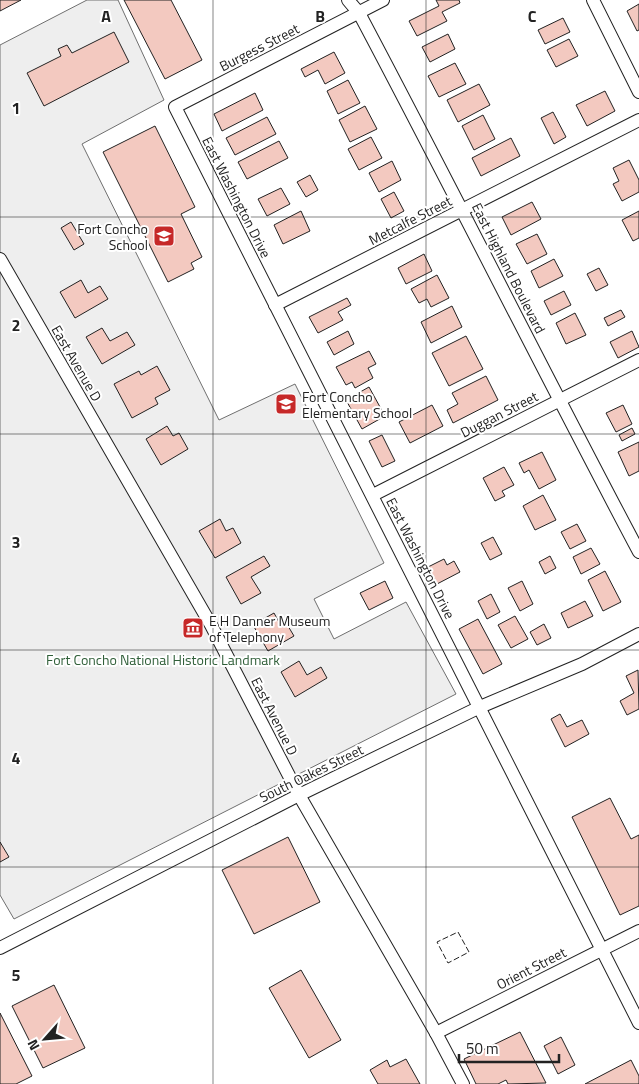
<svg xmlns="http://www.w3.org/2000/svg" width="639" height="1084" font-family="'Titillium Web',sans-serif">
	<rect width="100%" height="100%" fill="#fff"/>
	<path fill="#eee" stroke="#6f6f6f" d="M87 0H118L164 100 82 144 219 420 295 384 384 563 314 599 334 639 406 602 456 694 14 919 0 895V45Z"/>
	<g fill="#f3c9c0" stroke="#222">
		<path d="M0 0H21L0 11Z"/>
		<path d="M124 0H171L202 60 165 79Z"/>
		<path d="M436 0H459L460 3 442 12 447 21 417 36 409 21 439 6Z"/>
		<path d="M639 4V30L637 31 627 11Z"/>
		<path d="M563 18 570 32 545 44 538 30Z"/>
		<path d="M114 32 129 62 44 106 27 73 61 56 58 49 67 45 72 53Z"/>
		<path d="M448 34 455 49 430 62 422 47Z"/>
		<path d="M569 39 578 56 556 67 547 50Z"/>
		<path d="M334 52 345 73 325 84 318 70 305 77 301 69Z"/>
		<path d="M455 63 466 84 439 97 428 76Z"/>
		<path d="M348 80 360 103 338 114 327 91Z"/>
		<path d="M479 84 490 105 458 122 447 100Z"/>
		<path d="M605 91 615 111 587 126 576 105Z"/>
		<path d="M255 93 263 110 222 131 214 114Z"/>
		<path d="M365 106 377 129 350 142 339 120Z"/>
		<path d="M553 112 566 137 554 144 541 118Z"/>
		<path d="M483 115 495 139 474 150 462 126Z"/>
		<path d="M267 117 276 134 235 155 226 138Z"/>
		<path d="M155 126 195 207 181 214 202 257 191 263 194 269 168 282 103 152Z"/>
		<path d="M371 137 382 158 359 170 348 149Z"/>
		<path d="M511 138 520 156 481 176 472 158Z"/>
		<path d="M279 141 288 158 247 179 238 162Z"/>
		<path d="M629 160 639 180V192L622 201 613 184 619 181 613 168Z"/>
		<path d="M392 161 401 180 379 192 369 173Z"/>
		<path d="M310 175 318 190 306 197 297 182Z"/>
		<path d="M281 188 290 204 267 216 258 199Z"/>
		<path d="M394 192 404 211 391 218 381 199Z"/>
		<path d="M532 202 541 219 511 235 502 217Z"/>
		<path d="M301 211 310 231 283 244 274 225Z"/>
		<path d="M639 211V238L633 241 622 220Z"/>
		<path d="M71 222 84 244 74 250 61 228Z"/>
		<path d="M537 234 547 254 527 264 516 244Z"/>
		<path d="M424 254 432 271 406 284 398 268Z"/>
		<path d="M554 259 563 276 539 288 531 271Z"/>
		<path d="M599 268 608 285 596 291 587 274Z"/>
		<path d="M437 275 449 298 431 307 427 299 419 303 411 289Z"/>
		<path d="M81 280 88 293 100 286 108 299 75 318 60 292Z"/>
		<path d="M564 291 571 305 551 315 544 301Z"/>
		<path d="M347 298 351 305 338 312 343 320 318 333 309 317Z"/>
		<path d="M452 306 462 327 431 343 421 322Z"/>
		<path d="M621 310 625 317 608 326 604 318Z"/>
		<path d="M575 313 586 335 566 344 556 323Z"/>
		<path d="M102 328 110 341 127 332 135 345 102 364 86 337Z"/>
		<path d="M348 331 354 344 334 355 327 342Z"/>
		<path d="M632 331 639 347 618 358 610 342Z"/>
		<path d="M466 336 483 369 449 386 432 353Z"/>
		<path d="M369 351 376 364 368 368 373 378 355 388 352 382 346 385 336 367Z"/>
		<path d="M157 366 170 390 155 398 158 404 132 418 114 384 139 371 141 375Z"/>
		<path d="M486 376 498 400 453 423 447 410 458 404 452 393Z"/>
		<path d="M369 387 385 416 362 429 346 400Z"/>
		<path d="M432 405 443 426 410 443 399 422Z"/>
		<path d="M623 405 632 424 616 432 606 413Z"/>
		<path d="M167 426 173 436 179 433 188 449 161 465 146 439Z"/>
		<path d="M632 428 635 434 622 441 619 435Z"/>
		<path d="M382 435 395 461 382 467 369 441Z"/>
		<path d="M639 442V471L629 476 618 452Z"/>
		<path d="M542 452 556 480 539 489 529 470 524 473 519 463Z"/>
		<path d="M504 467 514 485 502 491 505 496 495 501 483 478Z"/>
		<path d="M543 495 556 520 535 530 523 506Z"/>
		<path d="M220 519 226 531 233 528 241 543 215 558 199 531Z"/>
		<path d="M577 524 586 541 570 549 561 532Z"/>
		<path d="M493 537 502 554 490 560 481 543Z"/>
		<path d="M591 548 600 564 581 574 573 557Z"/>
		<path d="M264 556 270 566 251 577 261 593 241 604 226 577Z"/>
		<path d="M550 556 556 568 545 574 539 562Z"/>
		<path d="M444 559 447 565 454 561 460 572 437 584 428 567Z"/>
		<path d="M605 571 621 602 603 611 588 580Z"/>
		<path d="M385 581 393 598 369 610 360 593Z"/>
		<path d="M522 581 533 604 520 611 508 588Z"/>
		<path d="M491 594 500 612 487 619 478 601Z"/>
		<path d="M585 601 593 616 568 628 561 613Z"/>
		<path d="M274 613 280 624 285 621 294 636 268 651 253 625Z"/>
		<path d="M515 616 528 639 511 648 498 625Z"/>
		<path d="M478 619 502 664 483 674 459 629Z"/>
		<path d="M544 624 551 638 537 645 530 632Z"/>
		<path d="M299 661 307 675 321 667 327 678 295 697 281 672Z"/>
		<path d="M638 670 639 709 627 715 620 701 634 693 626 676Z"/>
		<path d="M560 714 567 727 582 720 589 734 565 747 551 719Z"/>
		<path d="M610 798 631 839 639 835V906L620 915 572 817Z"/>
		<path d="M288 837 320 902 254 934 222 870Z"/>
		<path d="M0 842 9 857 0 862Z"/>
		<path d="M301 970 341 1040 309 1058 269 988Z"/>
		<path d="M54 985 85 1048 43 1068 12 1006Z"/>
		<path d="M0 1013 32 1076 16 1084H0Z"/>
		<path d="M520 1032 546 1083 508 1084 506 1080 498 1084H476L464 1059Z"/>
		<path d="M561 1037 575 1065 558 1074 544 1046Z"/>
		<path d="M406 1059 420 1084H378L370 1070 387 1060 390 1067Z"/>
		<path d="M631 1060 639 1076V1084H585Z"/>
	</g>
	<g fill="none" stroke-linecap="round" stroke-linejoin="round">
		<g stroke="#222" stroke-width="14">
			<g id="street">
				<path d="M348 0 359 13C454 192 544 373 639 552"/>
				<path d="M383 0 175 107 639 1023"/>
				<path d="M593 0 639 92"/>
				<path d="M0 259 211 625 299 795 436 1033 463 1084"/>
				<path d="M275 305 639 120"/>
				<path d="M373 495 639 360"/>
				<path d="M0 948 299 795 480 707 582 664 639 634"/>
				<path d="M436 1033 639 931"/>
			</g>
		</g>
		<use href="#street" stroke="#fff" stroke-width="12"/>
		<path stroke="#222" stroke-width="1" stroke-dasharray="6 2.5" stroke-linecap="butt" d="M458 932 469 952 448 963 437 942Z"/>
	</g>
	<path fill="none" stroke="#222" stroke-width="1" stroke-opacity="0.55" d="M213 0V1084M426 0V1084M0 217H639M0 434H639M0 650H639M0 867H639"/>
	<defs>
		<g id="school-square" transform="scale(1.125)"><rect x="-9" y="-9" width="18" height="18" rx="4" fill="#c62828" stroke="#fff"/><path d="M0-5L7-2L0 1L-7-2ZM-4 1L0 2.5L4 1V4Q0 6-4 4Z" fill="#fff"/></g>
		<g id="museum-square" transform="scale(1.125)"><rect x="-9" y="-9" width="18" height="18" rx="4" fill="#c62828" stroke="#fff"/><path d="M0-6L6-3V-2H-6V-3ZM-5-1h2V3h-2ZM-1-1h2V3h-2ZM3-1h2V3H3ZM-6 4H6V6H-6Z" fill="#fff"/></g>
	</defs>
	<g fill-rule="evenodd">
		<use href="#school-square" x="164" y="236"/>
		<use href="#school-square" x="286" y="404"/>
		<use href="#museum-square" x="193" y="628"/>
	</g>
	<g text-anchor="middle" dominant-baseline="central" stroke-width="4" stroke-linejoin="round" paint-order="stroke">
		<g font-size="14" fill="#222" stroke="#fff">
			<text transform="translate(259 47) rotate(-27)">Burgess Street</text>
			<text transform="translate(237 197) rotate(63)">East Washington Drive</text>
			<text transform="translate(410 220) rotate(-27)">Metcalfe Street</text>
			<text transform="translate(509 268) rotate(63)">East Highland Boulevard</text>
			<text transform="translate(77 363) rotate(60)">East Avenue D</text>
			<text transform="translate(499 414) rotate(-27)">Duggan Street</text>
			<text transform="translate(421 558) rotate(63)">East Washington Drive</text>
			<text transform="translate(275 716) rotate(63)">East Avenue D</text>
			<text transform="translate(311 773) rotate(-26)">South Oakes Street</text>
			<text transform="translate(531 968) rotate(-27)">Orient Street</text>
		</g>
		<g font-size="14" fill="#222" stroke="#fff" text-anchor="start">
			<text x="148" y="228" text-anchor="end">Fort Concho<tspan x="148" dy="16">School</tspan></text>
			<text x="302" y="396">Fort Concho<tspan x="302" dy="16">Elementary School</tspan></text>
			<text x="209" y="620">E H Danner Museum<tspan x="209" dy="16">of Telephony</tspan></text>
		</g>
		<g font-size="14" fill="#2f5e38" stroke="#fff">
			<text x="163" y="659">Fort Concho National Historic Landmark</text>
		</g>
	</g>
	<g font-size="16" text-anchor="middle" font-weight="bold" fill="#222" stroke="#fff" stroke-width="4" stroke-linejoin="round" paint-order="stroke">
		<text x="106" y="22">A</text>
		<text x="320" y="22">B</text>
		<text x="532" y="22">C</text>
		<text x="16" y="114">1</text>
		<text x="16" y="331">2</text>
		<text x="16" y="548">3</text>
		<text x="16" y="764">4</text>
		<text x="16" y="981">5</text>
	</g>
	<g transform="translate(45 1039) rotate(243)" stroke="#ffffff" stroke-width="4" paint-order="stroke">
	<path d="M0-4L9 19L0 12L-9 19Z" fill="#222222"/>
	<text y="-8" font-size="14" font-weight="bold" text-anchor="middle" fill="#222222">N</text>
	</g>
	<path d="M459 1054v8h100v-8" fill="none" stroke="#222222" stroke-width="2.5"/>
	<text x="466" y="1054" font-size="15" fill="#222222" stroke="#ffffff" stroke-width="4" paint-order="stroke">50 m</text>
</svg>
